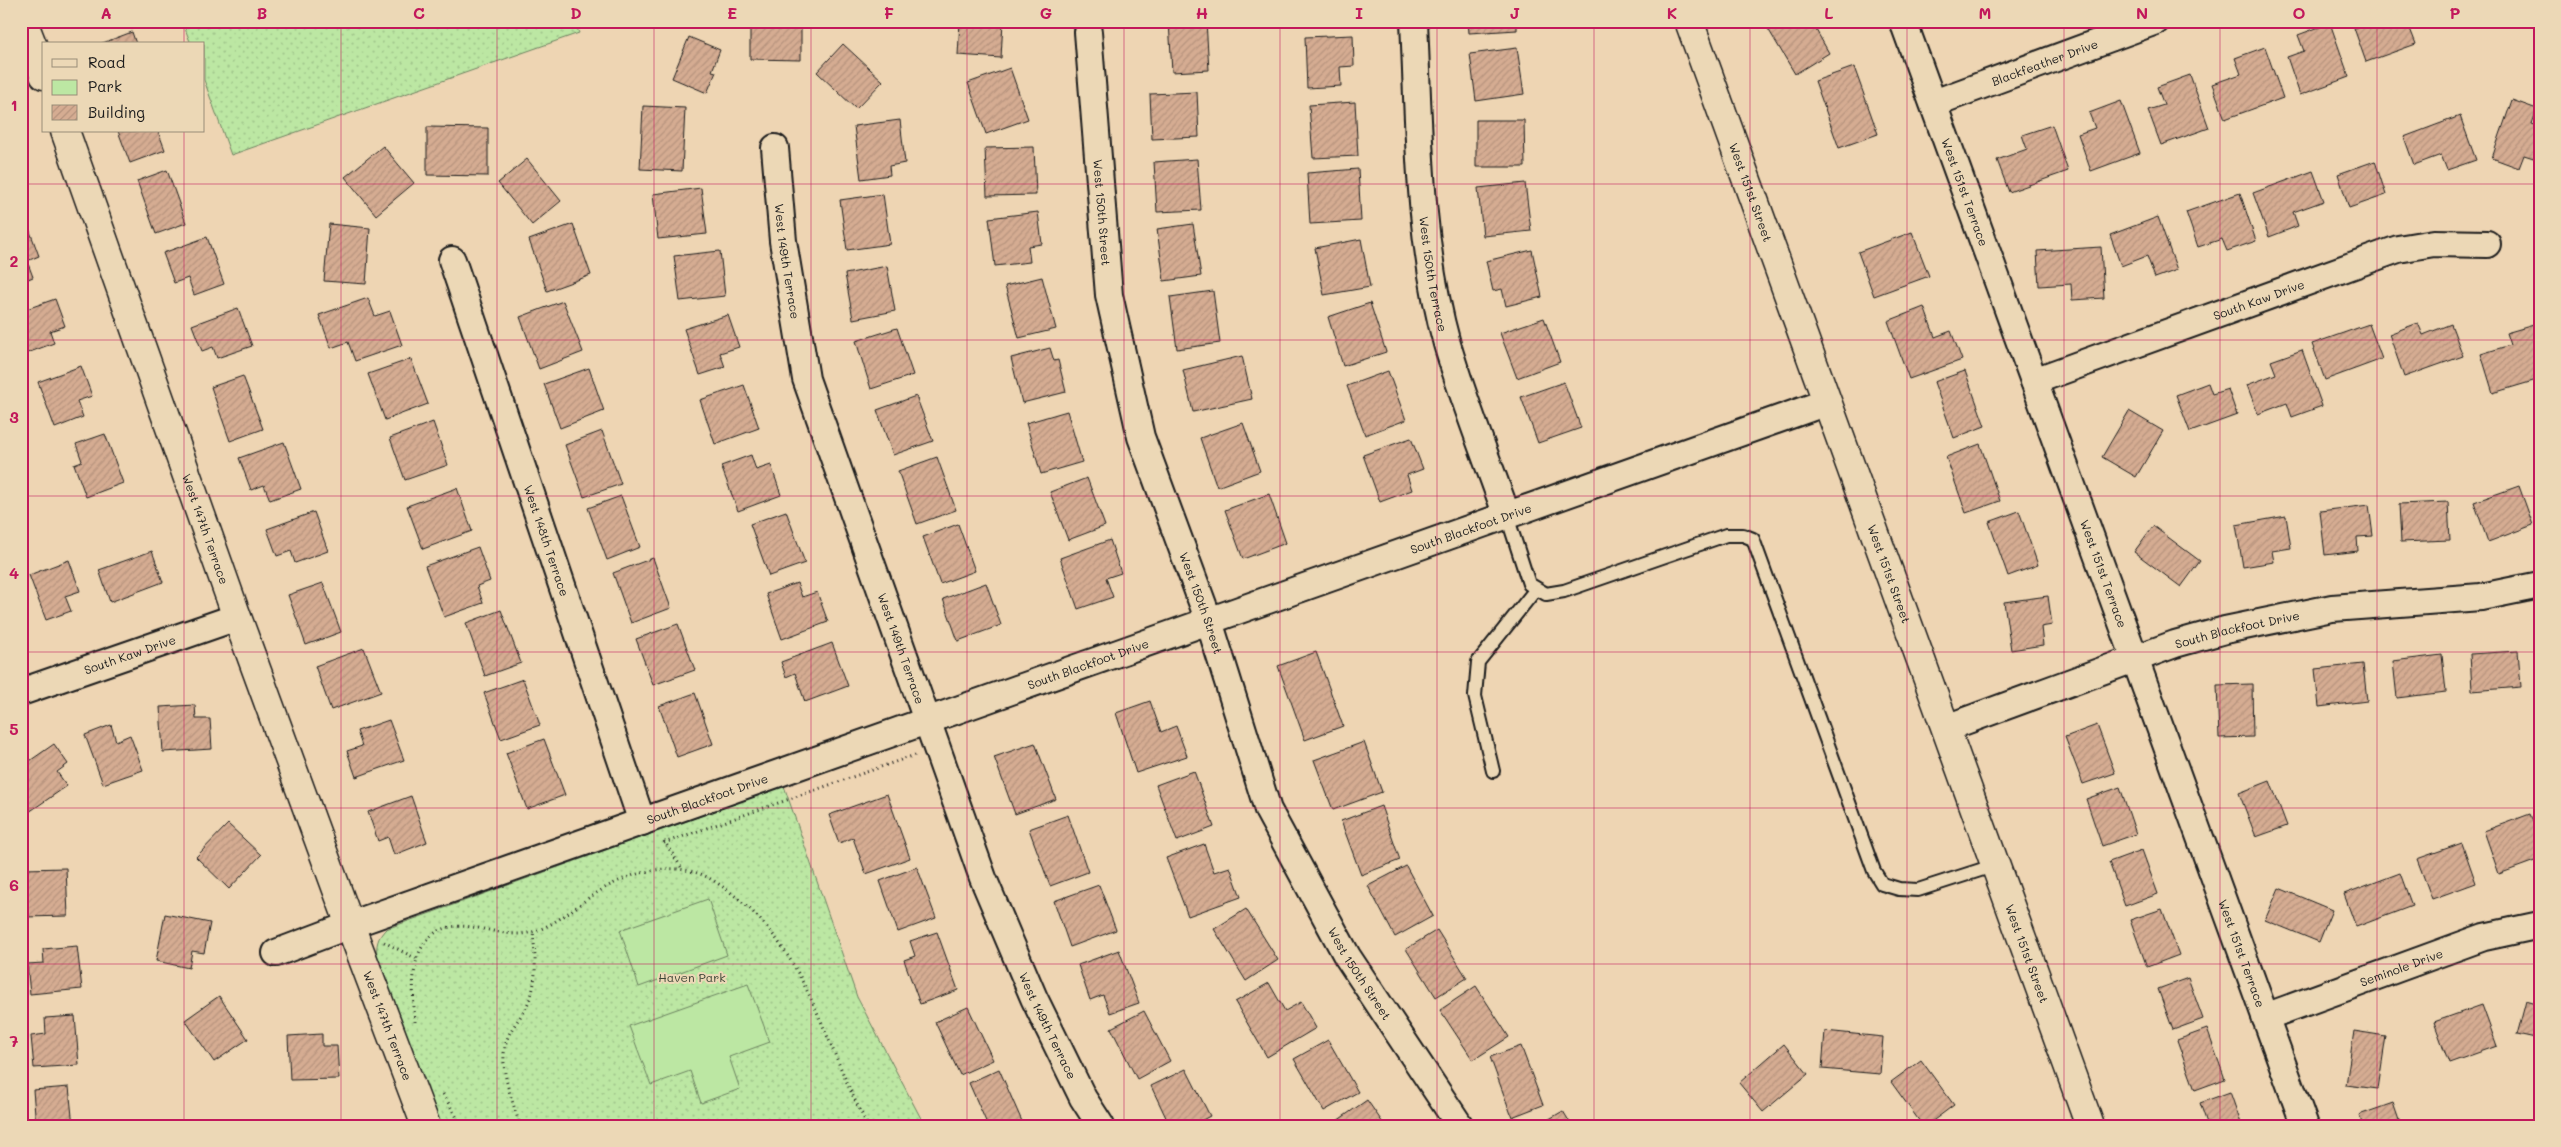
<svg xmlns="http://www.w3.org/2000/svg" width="2561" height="1147" font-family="Mali,sans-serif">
	<defs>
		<pattern id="green-dots" width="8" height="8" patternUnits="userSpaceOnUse" patternTransform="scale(1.25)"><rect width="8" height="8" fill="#bce7a3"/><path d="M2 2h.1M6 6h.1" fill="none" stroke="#a1c68c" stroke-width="1.8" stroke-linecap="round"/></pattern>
		<pattern id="building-hatch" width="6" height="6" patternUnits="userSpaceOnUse" patternTransform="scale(1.25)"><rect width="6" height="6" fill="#d5ac92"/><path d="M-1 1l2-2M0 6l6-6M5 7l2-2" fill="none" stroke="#b6937d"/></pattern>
	</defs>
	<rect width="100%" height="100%" fill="#eed5b3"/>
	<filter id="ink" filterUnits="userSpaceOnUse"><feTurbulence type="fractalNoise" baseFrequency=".02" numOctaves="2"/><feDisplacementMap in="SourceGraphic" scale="10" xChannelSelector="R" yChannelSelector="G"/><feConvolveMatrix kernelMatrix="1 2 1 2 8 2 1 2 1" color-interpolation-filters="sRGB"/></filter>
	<g filter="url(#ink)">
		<g fill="url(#green-dots)" stroke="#6c8260">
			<path d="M182 21H574L579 33 231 155 204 80V44H191Z"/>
			<path d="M784 786 857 997 925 1126H438L377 957C376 945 377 938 386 929Z"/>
		</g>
		<g fill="#bce7a3" stroke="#6c8260">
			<path d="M708 899 727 955 639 987 620 930Z"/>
			<path d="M748 984 770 1042 729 1057 740 1089 701 1103 690 1071 651 1085 629 1026Z"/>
		</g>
		<g fill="url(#building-hatch)" stroke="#1c1c1c">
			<path d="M750 21H801V60L750 59Z"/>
			<path d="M960 21H1003L1001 58 958 55Z"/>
			<path d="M1169 21H1206L1209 70 1172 72Z"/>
			<path d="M1468 21H1517V30L1469 33Z"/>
			<path d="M1811 21 1829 53 1795 74 1764 22Z"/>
			<path d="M2371 21H2407L2416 44 2366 62 2354 28Z"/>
			<path d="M2330 23 2349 77 2300 95 2287 57 2304 51 2298 35Z"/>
			<path d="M132 32 136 44H100Z"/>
			<path d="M1353 35 1354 66 1340 67 1341 86 1307 88 1305 37Z"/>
			<path d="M689 37 720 50 712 71 716 72 707 93 672 78Z"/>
			<path d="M843 44 883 81 856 109 817 72Z"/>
			<path d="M2265 47 2283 98 2225 119 2212 84 2241 74 2235 58Z"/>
			<path d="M1517 48 1524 94 1476 101 1470 54Z"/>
			<path d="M1854 67 1878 134 1839 148 1815 81Z"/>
			<path d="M1010 68 1028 119 986 134 968 83Z"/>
			<path d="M2190 75 2209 128 2161 145 2148 110 2164 105 2157 87Z"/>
			<path d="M1197 92 1199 137 1152 139 1150 94Z"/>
			<path d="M2512 100 2537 109 2532 124 2540 127V160L2524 155 2519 168 2492 158Z"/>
			<path d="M2121 101 2140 153 2091 171 2078 134 2095 128 2089 113Z"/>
			<path d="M1355 102 1358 156 1313 158 1309 105Z"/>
			<path d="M643 106 685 108 682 171 640 169Z"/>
			<path d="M2460 116 2476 160 2447 170 2441 155 2414 165 2404 137Z"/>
			<path d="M900 120 905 163 889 166 890 175 861 179 854 126Z"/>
			<path d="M1476 120H1524L1525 167H1476Z"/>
			<path d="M2052 125 2068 171 2009 192 1997 160 2027 149 2022 135Z"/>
			<path d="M427 127 488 128V176L427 175Z"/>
			<path d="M118 131H158L165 150 130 163Z"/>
			<path d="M383 146 414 183 376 215 345 177Z"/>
			<path d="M1034 147 1036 195 987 196 985 148Z"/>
			<path d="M527 159 561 201 532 225 498 183Z"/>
			<path d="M1197 159 1201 210 1157 212 1154 162Z"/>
			<path d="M2375 161 2386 195 2349 208 2338 174Z"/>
			<path d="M1358 169 1361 221 1310 224 1307 173Z"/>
			<path d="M167 170 186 223 156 234 137 181Z"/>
			<path d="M2313 171 2324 201 2293 212 2298 226 2269 237 2253 193Z"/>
			<path d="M1525 183 1531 231 1483 236 1478 188Z"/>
			<path d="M701 188 707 234 658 239 653 194Z"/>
			<path d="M2240 193 2256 241 2227 251 2222 239 2198 247 2186 212Z"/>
			<path d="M883 194 890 244 847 250 840 200Z"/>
			<path d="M1038 212 1042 244 1028 246 1030 262 995 266 989 218Z"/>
			<path d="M2158 217 2177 270 2155 278 2147 256 2121 266 2110 235Z"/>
			<path d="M329 224 370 228 366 284 324 281Z"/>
			<path d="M573 224 591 275 547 291 529 240Z"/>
			<path d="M1193 224 1201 276 1164 281 1157 229Z"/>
			<path d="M28 226 39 256 27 261 33 277 21 282V228Z"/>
			<path d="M1912 232 1929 276 1874 296 1858 252Z"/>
			<path d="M207 237 224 284 194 295 188 278 174 283 163 253Z"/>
			<path d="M1361 239 1370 287 1324 295 1315 248Z"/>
			<path d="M2101 247 2104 298 2072 300 2071 284 2039 286 2037 251Z"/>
			<path d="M1532 250 1542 297 1506 306 1502 289 1493 291 1486 261Z"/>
			<path d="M720 251 725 296 680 301 674 256Z"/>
			<path d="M887 266 895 311 853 319 845 274Z"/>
			<path d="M1042 277 1056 329 1019 338 1005 286Z"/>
			<path d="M1213 291 1220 343 1177 349 1170 297Z"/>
			<path d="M368 298 375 316 390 311 402 345 355 361 348 342 331 348 319 315Z"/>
			<path d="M55 299 65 326 50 331 54 343 22 355 21 311Z"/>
			<path d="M563 301 583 352 539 369 520 317Z"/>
			<path d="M1370 303 1386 352 1343 366 1328 317Z"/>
			<path d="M1924 307 1935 337 1951 331 1962 360 1909 379 1888 321Z"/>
			<path d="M238 308 252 346 217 358 213 347 202 351 192 325Z"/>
			<path d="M728 315 739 347 720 353 725 367 700 375 684 329Z"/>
			<path d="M1544 318 1560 362 1517 378 1500 333Z"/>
			<path d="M2418 323 2423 335 2451 324 2463 356 2404 377 2389 334Z"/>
			<path d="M2369 324 2382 359 2325 380 2312 344Z"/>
			<path d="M2537 324 2540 331V379L2493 393 2481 354 2510 345 2506 333Z"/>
			<path d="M897 328 913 375 871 389 856 341Z"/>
			<path d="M1050 348 1054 361 1058 360 1066 392 1022 403 1011 358Z"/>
			<path d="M2302 350 2322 406 2292 417 2287 403 2258 414 2247 385 2276 374 2271 361Z"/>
			<path d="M1242 356 1252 399 1193 412 1183 370Z"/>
			<path d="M411 359 428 404 385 420 368 374Z"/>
			<path d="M81 366 92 396 77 401 83 417 55 428 38 382Z"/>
			<path d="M589 368 604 411 560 428 544 384Z"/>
			<path d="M1388 371 1406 420 1365 435 1347 386Z"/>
			<path d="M1965 371 1985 426 1954 438 1934 382Z"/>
			<path d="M243 376 263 429 230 441 211 387Z"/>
			<path d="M1564 382 1581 428 1538 443 1521 397Z"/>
			<path d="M2208 383 2212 394 2228 389 2237 415 2190 432 2176 395Z"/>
			<path d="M744 385 759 428 715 444 700 400Z"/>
			<path d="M916 396 933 441 893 455 877 410Z"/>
			<path d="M1067 411 1082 462 1041 474 1026 423Z"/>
			<path d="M2129 411 2163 431 2136 477 2102 457Z"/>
			<path d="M433 422 448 465 405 480 390 438Z"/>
			<path d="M1243 423 1260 471 1217 487 1200 438Z"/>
			<path d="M602 431 621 484 584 497 565 445Z"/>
			<path d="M105 434 123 483 86 497 74 464 82 461 76 444Z"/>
			<path d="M1411 438 1423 469 1407 475 1412 490 1380 502 1363 455Z"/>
			<path d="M284 442 301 489 270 500 264 485 251 490 239 458Z"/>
			<path d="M1980 444 2000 501 1966 513 1946 457Z"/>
			<path d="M751 455 756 470 771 465 781 495 738 511 721 466Z"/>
			<path d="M937 457 956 510 917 524 898 471Z"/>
			<path d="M1087 478 1105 526 1068 540 1050 492Z"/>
			<path d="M2519 486 2533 525 2488 542 2474 502Z"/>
			<path d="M457 488 472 531 423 549 407 506Z"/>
			<path d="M1269 494 1286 543 1243 559 1225 510Z"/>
			<path d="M621 496 640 547 607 560 588 508Z"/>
			<path d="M2448 502 2450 540 2401 542 2399 504Z"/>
			<path d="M2369 505 2373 536 2357 537 2358 551 2325 555 2320 511Z"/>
			<path d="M786 511 805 563 769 576 750 524Z"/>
			<path d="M2019 511 2038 565 2008 576 1989 522Z"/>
			<path d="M314 512 328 551 295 563 291 551 277 556 267 529Z"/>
			<path d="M2286 516 2291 548 2272 551 2274 562 2243 567 2236 525Z"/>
			<path d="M958 524 975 571 940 584 923 537Z"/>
			<path d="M2153 526 2200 561 2181 587 2134 552Z"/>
			<path d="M1110 540 1121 573 1106 578 1113 597 1078 609 1060 558Z"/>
			<path d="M478 547 490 581 477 586 483 603 444 617 425 566Z"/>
			<path d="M152 551 163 582 110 602 99 570Z"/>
			<path d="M653 558 671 608 631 623 613 573Z"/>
			<path d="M69 560 80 591 65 596 71 611 46 620 29 575Z"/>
			<path d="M323 583 341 632 306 645 288 595Z"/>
			<path d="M797 583 802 597 817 592 828 622 782 639 766 594Z"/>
			<path d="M986 583 1001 625 958 641 943 599Z"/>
			<path d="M2048 596 2052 625 2041 627 2043 645 2011 650 2004 602Z"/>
			<path d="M501 610 521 663 485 676 466 623Z"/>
			<path d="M678 624 695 670 653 685 636 639Z"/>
			<path d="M832 643 848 686 805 702 795 673 786 677 781 662Z"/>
			<path d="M364 648 381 692 331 710 315 666Z"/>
			<path d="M2518 651 2521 687 2472 691 2470 654Z"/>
			<path d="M1316 652 1343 726 1305 740 1278 666Z"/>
			<path d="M2442 655 2446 692 2397 698 2393 661Z"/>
			<path d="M2363 664 2367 701 2319 707 2315 669Z"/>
			<path d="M523 679 540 725 501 739 484 693Z"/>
			<path d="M2252 684 2253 737 2219 738 2217 685Z"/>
			<path d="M695 693 713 744 677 757 659 706Z"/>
			<path d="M1150 701 1161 732 1176 726 1187 756 1136 773 1116 713Z"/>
			<path d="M195 705 196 719H210L212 749 163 752 160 707Z"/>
			<path d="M389 720 404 760 356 777 347 751 362 746 357 731Z"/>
			<path d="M111 725 116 741 130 735 143 770 103 784 85 735Z"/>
			<path d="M2097 725 2115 773 2083 784 2065 737Z"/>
			<path d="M544 739 565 795 527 809 506 753Z"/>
			<path d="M1364 742 1382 792 1333 810 1314 760Z"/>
			<path d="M1035 743 1056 799 1015 814 994 757Z"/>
			<path d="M54 744 68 764 57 772 67 786 29 812 21 801V767Z"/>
			<path d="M1194 771 1214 827 1177 841 1156 785Z"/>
			<path d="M2270 781 2287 826 2256 837 2239 793Z"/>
			<path d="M2120 787 2136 834 2102 846 2086 799Z"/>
			<path d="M887 794 910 858 866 874 853 838 839 843 829 815Z"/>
			<path d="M411 796 427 842 394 855 388 837 378 841 368 812Z"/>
			<path d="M1381 806 1400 860 1361 875 1341 821Z"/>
			<path d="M2530 814 2540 840V859L2499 874 2484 831Z"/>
			<path d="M1068 815 1088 872 1050 886 1029 829Z"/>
			<path d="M228 824 261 855 229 889 196 857Z"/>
			<path d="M2462 843 2476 883 2432 899 2417 859Z"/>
			<path d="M1204 844 1214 872 1230 867 1241 897 1188 916 1166 858Z"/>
			<path d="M2142 850 2158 894 2125 906 2109 862Z"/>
			<path d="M1406 866 1433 916 1395 937 1368 886Z"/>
			<path d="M917 867 936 918 898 932 880 881Z"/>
			<path d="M66 868 68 916 25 917 24 869Z"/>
			<path d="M2400 873 2412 906 2356 927 2344 894Z"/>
			<path d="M1099 885 1116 930 1070 947 1054 901Z"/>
			<path d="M2279 888 2332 910 2319 942 2265 920Z"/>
			<path d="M1246 909 1278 960 1246 981 1214 929Z"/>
			<path d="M2162 909 2179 955 2147 967 2130 920Z"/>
			<path d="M165 914 210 923 204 953 192 951 189 968 156 961Z"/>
			<path d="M1437 930 1467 978 1436 997 1406 949Z"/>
			<path d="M937 932 958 990 920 1004 904 960 915 956 910 941Z"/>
			<path d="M77 946 82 989 30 994 27 964 44 963 43 949Z"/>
			<path d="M1119 950 1139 1003 1110 1013 1103 995 1090 1000 1078 965Z"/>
			<path d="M2188 978 2203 1019 2173 1030 2158 989Z"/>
			<path d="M1269 983 1285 1011 1301 1002 1316 1028 1267 1057 1235 1002Z"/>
			<path d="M1476 986 1509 1037 1473 1060 1440 1010Z"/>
			<path d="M219 996 248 1039 214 1062 185 1020Z"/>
			<path d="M2526 1001 2540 1005V1040L2517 1035Z"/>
			<path d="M2482 1005 2497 1046 2449 1063 2434 1022Z"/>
			<path d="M968 1007 993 1060 960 1075 935 1022Z"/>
			<path d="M1144 1011 1170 1061 1137 1079 1111 1028Z"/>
			<path d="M75 1016 79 1065 34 1068 31 1036 46 1034 45 1018Z"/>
			<path d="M2207 1029 2225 1079 2195 1090 2177 1040Z"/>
			<path d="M1825 1031 1883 1037 1880 1074 1822 1069Z"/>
			<path d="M2354 1031 2386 1036 2378 1089 2346 1085Z"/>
			<path d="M322 1034V1046H337L339 1079 290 1080 288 1036Z"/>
			<path d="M1328 1040 1358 1092 1324 1111 1294 1059Z"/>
			<path d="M1784 1044 1808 1074 1763 1112 1739 1083Z"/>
			<path d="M1521 1046 1543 1105 1512 1117 1490 1057Z"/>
			<path d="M1921 1060 1954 1105 1926 1126H1923L1891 1082Z"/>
			<path d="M999 1069 1024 1126H988L969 1083Z"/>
			<path d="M1186 1069 1210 1116 1191 1126H1170L1151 1086Z"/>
			<path d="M69 1087 73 1126H36L33 1090Z"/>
			<path d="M2230 1092 2242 1126H2208L2200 1103Z"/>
			<path d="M1367 1100 1385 1126H1336L1334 1123Z"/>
			<path d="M2393 1103 2401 1126H2363L2359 1115Z"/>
			<path d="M1563 1111 1572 1126H1539V1125Z"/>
			<path d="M1713 1121 1743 1122V1126H1713Z"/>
		</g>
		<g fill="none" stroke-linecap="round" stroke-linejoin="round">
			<g stroke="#1c1c1c" stroke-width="16">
				<g id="service">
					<path d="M1507 516 1529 584 1546 594 1564 591 1726 535H1743L1753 539 1874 871 1882 884 1899 889 1918 890 1996 865"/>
					<path d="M1493 771 1475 696 1478 662 1536 589"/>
				</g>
			</g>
			<g stroke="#1c1c1c" stroke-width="30">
				<g id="minor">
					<path id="s1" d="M1414 21C1419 129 1418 240 1447 344 1464 402 1487 459 1507 516"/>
					<path id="s2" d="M1903 21 2305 1126"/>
					<path id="s3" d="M1088 32 1109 295 1141 437 1209 621 1268 810 1347 956 1460 1126"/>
					<path id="s4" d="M1934 103 2156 21"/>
					<path id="s5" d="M775 148 783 241 806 379 983 878 1034 998 1083 1098 1101 1126"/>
					<path id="s6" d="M452 260 642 822"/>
					<path id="s7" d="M2034 381 2398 249 2434 243 2487 244"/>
					<path id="s8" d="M21 692 237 617"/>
					<path id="s9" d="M1946 728 2175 644 2225 630 2332 608 2481 597 2540 585"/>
					<path id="s10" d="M276 953 350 925 1827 402"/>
					<path id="s11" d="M2265 1017 2484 937 2540 925"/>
				</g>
			</g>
			<g stroke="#1c1c1c" stroke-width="31">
				<g id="tertiary">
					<path d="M23 21 44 75"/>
					<path id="s12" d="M65 131 237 617 350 925 426 1126"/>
				</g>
			</g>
			<g stroke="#1c1c1c" stroke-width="31">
				<g id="primary">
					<path id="s13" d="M1689 21 2090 1126"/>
				</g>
			</g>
			<g stroke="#1c1c1c" stroke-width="3" stroke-dasharray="1 4" stroke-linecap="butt">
				<path d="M664 841 681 867"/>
				<path d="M664 843 915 755"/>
				<path d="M384 942 417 959"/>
				<path d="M415 1022C413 994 408 951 435 933 464 915 498 939 528 933 556 927 578 903 603 889 636 870 680 859 714 881 807 940 819 1035 868 1126"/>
				<path d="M443 1094 462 1126"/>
				<path d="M520 1126C513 1101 500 1073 505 1047 508 1030 519 1021 526 1007 539 984 535 957 533 931"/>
			</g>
			<use href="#service" stroke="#ecd8b6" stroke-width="12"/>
			<use href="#minor" stroke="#ecd8b6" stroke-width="26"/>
			<use href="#tertiary" stroke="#ecd8b6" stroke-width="28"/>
			<use href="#primary" stroke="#ecd8b6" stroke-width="28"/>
		</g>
	</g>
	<path fill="none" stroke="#c2185b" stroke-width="1" stroke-opacity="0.55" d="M184 21V44M341 21V1126M497 21V1126M654 21V1126M811 21V1126M967 21V1126M1124 21V1126M1280 21V1126M1437 21V1126M1594 21V1126M1750 21V1126M1907 21V1126M2064 21V1126M2220 21V1126M2377 21V1126M184 131V1126M21 184H2540M21 340H2540M21 496H2540M21 652H2540M21 808H2540M21 964H2540"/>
	<g text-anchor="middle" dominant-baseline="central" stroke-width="4" stroke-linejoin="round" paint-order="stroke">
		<g font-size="12" fill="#1c1c1c" stroke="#ecd8b6">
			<text stroke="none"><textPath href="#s4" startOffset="118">Blackfeather Drive</textPath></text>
			<text stroke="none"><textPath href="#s13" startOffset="182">West 151st Street</textPath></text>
			<text stroke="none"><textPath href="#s2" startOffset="182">West 151st Terrace</textPath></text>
			<text stroke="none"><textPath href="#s3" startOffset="181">West 150th Street</textPath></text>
			<text stroke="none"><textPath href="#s5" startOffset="114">West 149th Terrace</textPath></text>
			<text stroke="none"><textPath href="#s1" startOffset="254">West 150th Terrace</textPath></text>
			<text stroke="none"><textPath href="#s7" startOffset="239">South Kaw Drive</textPath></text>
			<text stroke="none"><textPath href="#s12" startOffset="422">West 147th Terrace</textPath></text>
			<text stroke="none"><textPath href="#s10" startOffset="1268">South Blackfoot Drive</textPath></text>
			<text stroke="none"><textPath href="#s6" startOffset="296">West 148th Terrace</textPath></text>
			<text stroke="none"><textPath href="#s2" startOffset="588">West 151st Terrace</textPath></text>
			<text stroke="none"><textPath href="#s13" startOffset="588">West 151st Street</textPath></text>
			<text stroke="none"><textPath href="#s3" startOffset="586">West 150th Street</textPath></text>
			<text stroke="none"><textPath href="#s9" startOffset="308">South Blackfoot Drive</textPath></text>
			<text stroke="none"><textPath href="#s5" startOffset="519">West 149th Terrace</textPath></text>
			<text stroke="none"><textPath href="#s8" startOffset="115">South Kaw Drive</textPath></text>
			<text stroke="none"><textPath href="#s10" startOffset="862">South Blackfoot Drive</textPath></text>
			<text stroke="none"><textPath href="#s10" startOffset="458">South Blackfoot Drive</textPath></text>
			<text stroke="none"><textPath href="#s13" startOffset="992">West 151st Street</textPath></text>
			<text stroke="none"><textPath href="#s2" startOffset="992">West 151st Terrace</textPath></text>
			<text stroke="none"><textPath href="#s11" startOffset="145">Seminole Drive</textPath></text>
			<text stroke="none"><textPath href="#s3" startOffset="991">West 150th Street</textPath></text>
			<text stroke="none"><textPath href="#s12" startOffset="951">West 147th Terrace</textPath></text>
			<text stroke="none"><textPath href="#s5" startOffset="924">West 149th Terrace</textPath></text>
		</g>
		<g font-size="12" fill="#3c4537" stroke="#ecd8b6">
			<text x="692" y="977">Haven Park</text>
		</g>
	</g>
	<rect width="2561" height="1147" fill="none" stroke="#ecd8b6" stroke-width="55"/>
	<rect x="42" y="42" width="162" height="90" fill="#ecd8b6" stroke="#998d78"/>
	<rect x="52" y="59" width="25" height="8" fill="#ecd8b6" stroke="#998d78"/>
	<text x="88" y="68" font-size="15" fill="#1c1c1c">Road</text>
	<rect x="52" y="80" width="25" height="15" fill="#bce7a3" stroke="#998d78"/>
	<text x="88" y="92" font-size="15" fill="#1c1c1c">Park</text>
	<rect x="52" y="105" width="25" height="15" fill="url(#building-hatch)" stroke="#998d78"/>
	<text x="88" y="118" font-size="15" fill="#1c1c1c">Building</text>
	<rect x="28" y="28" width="2506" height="1092" fill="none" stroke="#c2185b" stroke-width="2"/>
	<g font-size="16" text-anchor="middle" font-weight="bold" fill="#c2185b">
		<text x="106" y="19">A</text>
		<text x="262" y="19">B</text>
		<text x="419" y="19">C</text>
		<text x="576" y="19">D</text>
		<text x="732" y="19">E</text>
		<text x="889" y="19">F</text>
		<text x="1046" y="19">G</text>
		<text x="1202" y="19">H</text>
		<text x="1359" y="19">I</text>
		<text x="1515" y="19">J</text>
		<text x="1672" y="19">K</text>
		<text x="1829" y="19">L</text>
		<text x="1985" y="19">M</text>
		<text x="2142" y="19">N</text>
		<text x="2299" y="19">O</text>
		<text x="2455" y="19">P</text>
		<text x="14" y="111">1</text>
		<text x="14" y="267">2</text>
		<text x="14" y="423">3</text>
		<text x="14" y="579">4</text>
		<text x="14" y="735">5</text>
		<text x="14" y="891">6</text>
		<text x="14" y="1047">7</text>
	</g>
</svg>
